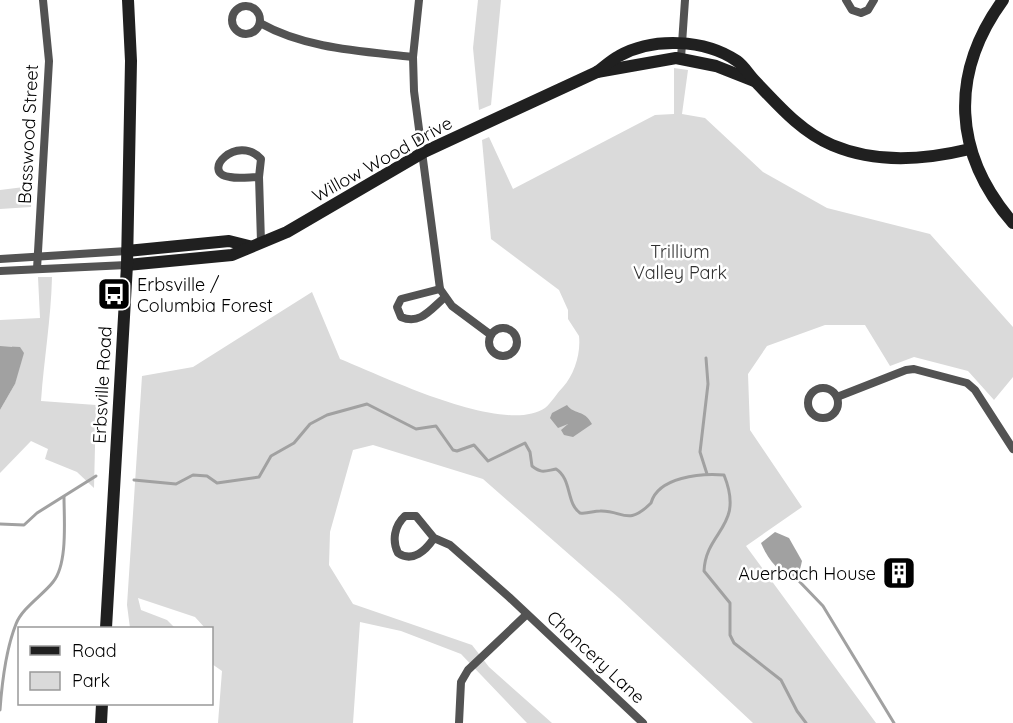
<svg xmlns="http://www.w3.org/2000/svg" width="1013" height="723" font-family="Quicksand,sans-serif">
	<rect width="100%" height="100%" fill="#fff"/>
	<g fill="#dadada">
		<path d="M478 0H501L491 105 479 110 473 48Z"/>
		<path d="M674 68 688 70 682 114 705 118 763 172 827 208 930 234 1013 327V377L994 400 968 371 914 357 890 366 865 325H825L767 346 748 374 750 430 802 507 746 546 876 723H753L619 598 483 479 373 445 353 450 330 532 329 565 353 604 472 645 489 667 552 723H527L461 654 401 631 360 622 353 723H218L222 671 212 664V628H205L195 617 138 598 141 610 167 620 175 628H130L127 605 142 376 193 367 312 292 340 359C383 376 504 436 545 408 551 403 557 393 563 387 574 375 581 354 579 336L568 319V310L559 290 491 239 482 140 489 137 513 189 655 115 674 114Z"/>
		<path d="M32 186 31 207 0 209V190Z"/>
		<path d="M38 277H52C51 319 44 359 41 401L96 405 94 488 77 472 45 459 48 449 31 441 0 473V410L15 384 12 346H0V320L40 318Z"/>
	</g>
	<g fill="#a1a1a1">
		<path d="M0 346 20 347 24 353 15 384 0 410Z"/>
		<path d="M567 405C574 415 584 409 592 424L573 437 564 435 561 430 568 424 558 428 550 418 552 413Z"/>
		<path d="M775 532 789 538 802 561 797 582C779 572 769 562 761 543Z"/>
	</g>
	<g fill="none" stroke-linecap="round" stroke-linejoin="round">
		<g stroke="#a1a1a1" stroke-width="3">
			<path d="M706 358 708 384 700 452 707 474"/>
			<path d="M134 480 176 484 193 475 207 476 217 483 259 477 271 456 294 443 310 424 327 415 367 404 416 429 436 426 453 450 457 451 474 445 488 461 525 443 530 452 532 466C542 474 545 471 556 469 572 479 566 503 580 513 588 514 593 511 600 511 623 510 627 527 651 503 658 477 701 473 724 475 745 527 706 530 704 571L730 603V635L734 643 781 680 797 711 806 723"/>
			<path d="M0 524 24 525 37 513 96 476"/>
			<path d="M798 580 823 606 894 723"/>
			<path d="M0 710C2 682 6 649 16 624 22 608 43 595 53 582 68 564 64 519 64 497"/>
		</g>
		<g stroke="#535353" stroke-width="8">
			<path d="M419 0 413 57 414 91 440 289 452 306 491 335"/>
			<path d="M846 0 852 10 861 13 868 10 874 0"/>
			<circle cx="246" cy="20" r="14"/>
			<path d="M260 23C306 49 362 51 413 57"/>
			<path d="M681 58 685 0"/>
			<path d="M259 177C250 177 239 179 230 177 199 173 237 133 261 159L259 177 261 242"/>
			<path d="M0 259 127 251"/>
			<path d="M37 269 49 61 43 0"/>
			<path d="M0 271 127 265"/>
			<path d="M440 289 401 299 397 307 401 317C420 325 430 310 444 298"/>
			<circle cx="503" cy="342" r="14"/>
			<circle cx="823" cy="403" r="15"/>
			<path d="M837 397 906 370 914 369 967 383 975 390 1013 449"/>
			<path d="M434 538C426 550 413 563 398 553 392 541 394 526 405 516H416L434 538 450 545 509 597 643 723"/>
			<path d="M459 723 461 682 468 670 526 615"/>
		</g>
		<g stroke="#202020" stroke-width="12">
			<path d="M1003 0C949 74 953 154 1013 223"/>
			<path d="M597 72 676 58 716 66 754 81"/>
			<path d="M127 251 229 241 249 246"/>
			<path d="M127 265 232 255 287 232 424 152 597 72C604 67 611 60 619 56 653 37 705 39 737 61 744 66 749 75 755 81 778 105 801 132 832 145 877 164 924 160 970 149"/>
			<path d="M106 628 127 265 131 61 128 0"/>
			<path d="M101 723 102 704"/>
		</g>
	</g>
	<defs>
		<g id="bus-square" transform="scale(1.725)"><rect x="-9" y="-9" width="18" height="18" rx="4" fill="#000" stroke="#fff"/><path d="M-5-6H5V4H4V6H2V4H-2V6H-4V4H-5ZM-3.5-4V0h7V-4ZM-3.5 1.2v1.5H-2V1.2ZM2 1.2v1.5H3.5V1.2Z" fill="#fff"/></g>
		<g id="building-square" transform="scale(1.725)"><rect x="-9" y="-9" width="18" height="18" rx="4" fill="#000" stroke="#fff"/><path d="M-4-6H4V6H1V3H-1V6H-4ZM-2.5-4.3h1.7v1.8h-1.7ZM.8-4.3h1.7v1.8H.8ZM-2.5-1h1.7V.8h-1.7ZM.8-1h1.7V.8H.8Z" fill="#fff"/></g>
	</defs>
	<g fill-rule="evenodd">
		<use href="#bus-square" x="114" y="294"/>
		<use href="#building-square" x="899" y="573"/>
	</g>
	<g text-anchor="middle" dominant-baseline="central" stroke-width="5" stroke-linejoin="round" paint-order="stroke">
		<g font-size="18" fill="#000" stroke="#fff">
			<text transform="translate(28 134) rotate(-87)">Basswood Street</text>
			<text transform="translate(382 159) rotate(-29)">Willow Wood Drive</text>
			<text transform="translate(102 385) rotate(-87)">Erbsville Road</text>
			<text transform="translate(596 657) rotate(43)">Chancery Lane</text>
		</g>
		<g font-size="18" fill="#313131" stroke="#fff">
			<text x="680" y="251">Trillium<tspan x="680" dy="21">Valley Park</tspan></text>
		</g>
		<g font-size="18" fill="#000" stroke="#fff" text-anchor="start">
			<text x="137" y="284">Erbsville /<tspan x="137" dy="21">Columbia Forest</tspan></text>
			<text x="876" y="573" text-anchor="end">Auerbach House</text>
		</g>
	</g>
	<rect x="18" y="627" width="195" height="78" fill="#ffffff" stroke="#999999" stroke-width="1.5"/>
	<rect x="30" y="646" width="30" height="9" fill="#202020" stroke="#999999" stroke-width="1.5"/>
	<text x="72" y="657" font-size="18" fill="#000000">Road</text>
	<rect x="30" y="672" width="30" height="18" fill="#dadada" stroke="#999999" stroke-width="1.5"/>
	<text x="72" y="687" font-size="18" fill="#000000">Park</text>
</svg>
